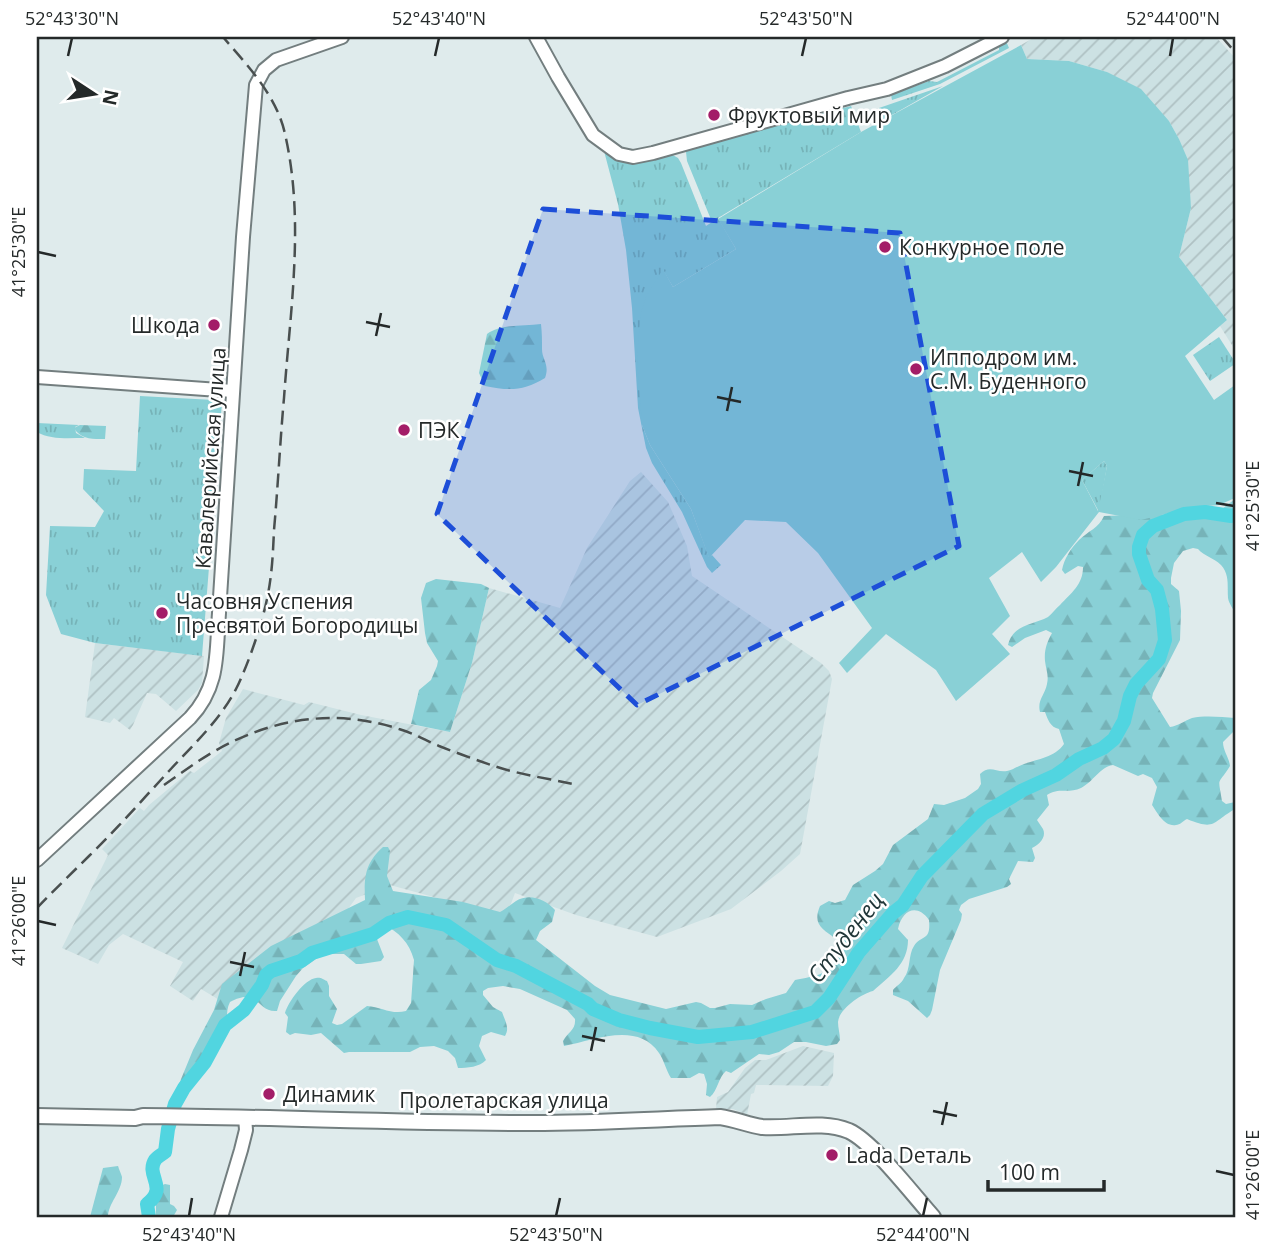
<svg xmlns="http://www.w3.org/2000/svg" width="1272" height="1254" font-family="'Open Sans',sans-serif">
	<defs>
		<pattern id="industrial-furrows" width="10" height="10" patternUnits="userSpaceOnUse" patternTransform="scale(1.75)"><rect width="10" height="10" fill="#cce1e3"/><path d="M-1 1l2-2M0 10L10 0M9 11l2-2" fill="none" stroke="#afc1c3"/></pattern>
		<pattern id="grass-tufts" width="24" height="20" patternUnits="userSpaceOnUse" patternTransform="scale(1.75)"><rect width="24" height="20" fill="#89d0d6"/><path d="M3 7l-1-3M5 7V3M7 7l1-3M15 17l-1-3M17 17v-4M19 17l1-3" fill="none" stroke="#76b3b8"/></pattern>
		<pattern id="forest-firs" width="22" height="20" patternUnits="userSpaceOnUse" patternTransform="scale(1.75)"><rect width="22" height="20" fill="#89d0d6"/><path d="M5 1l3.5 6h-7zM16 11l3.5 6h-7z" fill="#76b3b8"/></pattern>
	</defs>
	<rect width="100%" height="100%" fill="#dfebec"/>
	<g fill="url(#industrial-furrows)">
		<path d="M1035 37H1216L1235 58V350L1220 326 1227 320 1179 257 1191 208 1179 139 1169 121 1107 72 1069 61 1027 59 1021 45Z"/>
		<path d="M641 472 668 502 687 546 692 576 821 663 829 671 832 679 800 854 781 871 731 909 657 937 576 915 515 893 506 917 390 885 356 898 343 916 226 1004 201 989 193 1001 170 986 183 962 123 934 109 945 98 964 62 948 108 855 102 849 140 808 144 811 149 805 190 771 194 773 222 751 219 743 226 718 243 689 304 705 309 702 361 715 450 732 472 663 489 588 560 608 587 548 630 481Z"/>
		<path d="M95 643 204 656 202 683 198 690 176 711 156 694 147 693 133 725 130 730 114 718 110 723 85 717Z"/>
		<path d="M803 1046 834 1053 833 1076 828 1086 756 1085 754 1093 751 1094 747 1115 733 1109H716L717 1097 728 1092 745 1068 755 1060H766Z"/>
	</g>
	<g fill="url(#grass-tufts)">
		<path d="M1006 41 1009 48 940 84 892 100 891 95 929 81 937 82 999 50V45Z"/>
		<path d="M943 86 883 120 879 108Z"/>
		<path d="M851 106 861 132 718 218 736 249 673 287 663 270 642 425 650 445 691 509 709 557 712 555 721 565 712 573 707 567 682 512 652 463 646 448 638 408 632 308 626 250 618 204 604 151 671 154 678 158 681 163 706 226 712 222 687 161 686 152 690 147Z"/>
		<path d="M1219 337 1235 362V364L1210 381 1193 355Z"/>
		<path d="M140 396 214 400 222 402 202 656 95 643 61 634 46 595 50 526 95 527 104 511 83 489 84 469 136 471Z"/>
		<path d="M37 423 79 425 75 427 76 433 85 438C69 438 50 440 37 432Z"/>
		<path d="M1104 461 1107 466 1099 512 1082 480Z"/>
	</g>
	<g fill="url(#forest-firs)">
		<path d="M541 324C542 333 542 340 542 349 542 360 550 364 545 378 524 391 509 391 485 386L479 373 487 334C501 324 524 326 541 324Z"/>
		<path d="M80 425 106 426 105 439C93 439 81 440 74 428Z"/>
		<path d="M1235 499V613C1233 608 1229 604 1228 598 1227 586 1230 575 1221 565 1214 558 1204 556 1198 549L1193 548 1183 551 1174 563 1171 578V584L1179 591 1181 611 1180 640 1153 693 1152 698 1170 727C1178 726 1184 721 1192 718 1205 715 1222 717 1235 718V730L1223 742C1223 751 1229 757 1230 766 1217 787 1218 775 1222 801L1226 804 1235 802V809C1212 822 1216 831 1187 819 1183 821 1180 825 1176 825 1164 827 1157 812 1152 805L1157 787 1152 778 1143 774 1138 776 1113 765C1100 767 1093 782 1081 788 1069 794 1058 787 1047 795L1049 805 1037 820C1039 823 1041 826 1043 829 1047 838 1038 845 1032 848L1035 858 1033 862 1018 861 1009 879 1011 884 1007 887 969 899 961 905 959 910 962 914 961 920 940 970 932 1010 930 1015 927 1018 908 1001 893 995V990C896 986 902 983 904 978 911 969 908 955 914 946 922 934 931 942 929 920 917 903 902 910 898 929L908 940C908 964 890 976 873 991 861 994 839 1009 838 1022 838 1028 840 1034 840 1040L837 1044 826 1046 806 1042H794L779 1052 769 1055 759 1054 731 1073 726 1071C718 1078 718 1090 710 1097L706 1095 707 1084 704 1074 699 1073 690 1078H671C666 1070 664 1060 659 1053 638 1021 594 1040 564 1046L563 1041C568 1032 576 1030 575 1019L567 1010 520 989 503 986 488 988 483 991V995L493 1007 502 1012C505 1021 510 1028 505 1036L491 1032 482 1036 479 1046 486 1060C480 1067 467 1068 458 1068L455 1058 448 1051 434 1046 420 1047 410 1052H349L344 1053 321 1033 311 1035 295 1033 290 1035 286 1032 288 1017 285 1013C288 1002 305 979 316 978 321 977 322 979 327 981L329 986V996L337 1009 332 1023 337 1025 342 1024 367 1006C381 1007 392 1015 406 1011L411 1003 414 960C409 942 399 933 384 924L379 925 375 934 384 957 381 961 361 964H356L344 954H329L319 957 303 968 296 976 280 1001 277 1011C257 1013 259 986 230 1002 224 1013 230 1025 224 1036L184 1085 179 1084 193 1050 214 1010 222 984 271 946 365 900C364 877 365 863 383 847H388L390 851 387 876 393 891 463 902 500 912C506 909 510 905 516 901 529 893 545 899 555 910L552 922 540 931 536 940 595 986 610 995 666 1009 696 1002 701 1003 710 1008H715L730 1004 752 1005 766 999 786 993 795 980C808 977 828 976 834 962 837 956 836 946 836 939 823 929 812 925 820 906L829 901 835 903 845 900 853 885 875 871 883 864 893 845 928 819 934 804 944 805 965 798 978 789 981 784 980 774C990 764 996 773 1007 771 1013 770 1018 766 1024 764 1038 759 1055 757 1064 744L1059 729C1050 727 1048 720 1045 712H1040C1037 700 1045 695 1047 684 1049 675 1046 670 1045 661 1044 650 1047 642 1052 633L1046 630 1025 638 1012 647 1008 645C1013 624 1033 625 1048 617 1052 614 1056 608 1060 605 1071 593 1083 585 1083 567L1078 566 1065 574 1062 570C1064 559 1071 548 1079 540 1088 531 1099 528 1104 516L1156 514 1172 515 1222 509Z"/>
		<path d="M436 579 481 584 489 588 472 663 450 732 411 724 419 690 431 680 437 666 438 661 427 643 425 633 421 598 426 583Z"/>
		<path d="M118 1166C119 1170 121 1173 122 1177 122 1192 108 1203 108 1217H90L103 1168Z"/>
		<path d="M165 1184 170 1185V1204L174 1206 177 1210 173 1217H156V1203L160 1186Z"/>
	</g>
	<path fill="#89d0d6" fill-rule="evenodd" d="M1021 45 1027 59 1069 61 1107 72 1141 89 1169 121 1179 139 1188 160 1191 208 1179 257 1227 320 1185 356 1214 400 1235 385V498L1219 505 1194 507 1141 520 1099 512 1056 567 1041 582 1022 552 989 578 1010 616 992 634 1010 654 956 701 936 670 886 634 847 673 839 663 872 628 818 553 786 522 745 520 709 558 691 509 650 445 642 425 637 358 641 312 646 297 663 269 673 287 736 249 718 219 861 132ZM1104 461 1107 466 1098 511 1082 480Z"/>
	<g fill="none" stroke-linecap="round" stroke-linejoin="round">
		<path stroke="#51d5e0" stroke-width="14" d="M149 1217 147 1204C169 1187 145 1176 155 1160 157 1157 161 1155 165 1152L168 1129 175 1104 184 1088 205 1062 225 1025 244 1010 262 985 266 975 271 971 301 961 312 953 373 934 389 923 408 917 446 925 497 960 516 966 588 1004 593 1009 619 1020 650 1028 698 1037 752 1032 815 1012 829 998 859 952 893 913 903 905 922 876 983 814 1023 790 1056 775 1079 759 1103 748 1114 739 1124 721 1130 696 1136 684 1159 659 1165 640 1162 609 1157 590 1148 580 1139 554V547L1143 535 1153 526 1184 514 1205 512 1231 516 1235 515"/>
		<g stroke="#737e7f" stroke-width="16">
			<g id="secondary">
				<path d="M536 37 558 77 593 135 619 154 633 157 653 153 848 98 887 89 945 66 1002 37"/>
				<path d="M37 377 233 391"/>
				<path d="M37 860 190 718C220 686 216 653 219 613L243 237 256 85 264 70 276 60 342 37"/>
				<path d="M221 1217 241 1150 246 1130 245 1117"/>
			</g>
		</g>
		<g stroke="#737e7f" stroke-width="18">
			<path id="primary" d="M37 1116 135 1118 143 1116C273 1117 403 1123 533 1123 595 1123 658 1119 720 1117 735 1119 748 1125 762 1127 791 1129 822 1120 849 1131 873 1142 914 1196 933 1217"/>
		</g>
		<use href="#secondary" stroke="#fff" stroke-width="12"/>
		<use href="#primary" stroke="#fff" stroke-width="14"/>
		<g stroke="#494f4f" stroke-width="2.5" stroke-dasharray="14 7" stroke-linecap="butt">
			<path d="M1222 37 1235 52"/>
			<path d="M164 785C180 774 196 762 213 752 272 718 334 708 399 729 413 733 425 740 439 746 457 753 476 760 494 766 521 775 551 779 578 785"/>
			<path d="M37 908C54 890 72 873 89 856 117 829 143 799 169 771 193 745 220 720 236 689 248 665 262 624 267 599 272 576 273 553 274 530 278 486 280 442 284 398 290 311 305 221 285 134 277 96 247 65 223 37"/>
		</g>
	</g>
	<path fill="#1d4ed8" fill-opacity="0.2" stroke="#1d4ed8" stroke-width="5" stroke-dasharray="14 9" stroke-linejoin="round" d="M543 209 900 233 959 546 637 705 437 514Z"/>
	<path fill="none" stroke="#242929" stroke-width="2.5" d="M68 56 72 38M435 56 439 38M802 56 806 38M1170 56 1173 38M38 252 56 256M366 322 390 327M376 336 381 313M717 397 741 402M727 411 732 387M1069 471 1093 476M1078 486 1083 462M1216 503 1234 506M38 921 56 925M230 962 254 967M240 976 245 952M582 1036 605 1041M591 1051 596 1027M933 1111 957 1116M942 1125 947 1102M1216 1171 1234 1175M189 1216 192 1198M556 1216 560 1198M923 1216 927 1198"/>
	<g fill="#a31d68" stroke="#fff" stroke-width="2.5">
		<circle cx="714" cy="115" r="7"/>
		<circle cx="885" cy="247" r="7"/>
		<circle cx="214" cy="325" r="7"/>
		<circle cx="916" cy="369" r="7"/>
		<circle cx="404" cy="430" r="7"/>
		<circle cx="162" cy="613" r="7"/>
		<circle cx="269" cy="1094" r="7"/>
		<circle cx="832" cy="1155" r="7"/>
	</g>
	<g text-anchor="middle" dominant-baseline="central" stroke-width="5" stroke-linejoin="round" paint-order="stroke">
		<g font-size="21" fill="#242929" stroke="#fff" text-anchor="start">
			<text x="728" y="115">Фруктовый мир</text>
			<text x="899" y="247">Конкурное поле</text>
			<text x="200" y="325" text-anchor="end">Шкода</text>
			<text x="930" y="357">Ипподром им.<tspan x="930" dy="24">С.М. Буденного</tspan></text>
			<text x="418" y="430">ПЭК</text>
			<text x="176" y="601">Часовня Успения<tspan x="176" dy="24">Пресвятой Богородицы</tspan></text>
			<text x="283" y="1094">Динамик</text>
			<text x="846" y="1155">Lada Dеталь</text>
		</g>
		<g font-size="21" fill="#242929" stroke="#fff">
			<text transform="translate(210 458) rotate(-86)">Кавалерийская улица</text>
			<text x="504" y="1100">Пролетарская улица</text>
		</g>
		<g font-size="23" font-style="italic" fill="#1f3537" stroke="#fff">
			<text transform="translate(845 937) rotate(-52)">Студенец</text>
		</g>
	</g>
	<rect width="1272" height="1254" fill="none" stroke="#ffffff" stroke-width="77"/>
	<g transform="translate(94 94) rotate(102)" stroke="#ffffff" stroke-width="5" paint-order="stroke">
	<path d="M0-5L12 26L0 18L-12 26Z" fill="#242929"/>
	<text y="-10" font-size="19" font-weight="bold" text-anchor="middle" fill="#242929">N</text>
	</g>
	<path d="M988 1180v10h116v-10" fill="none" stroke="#242929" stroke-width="3.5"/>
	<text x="999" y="1180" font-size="21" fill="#242929" stroke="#ffffff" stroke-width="5" paint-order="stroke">100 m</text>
	<rect x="38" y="38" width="1196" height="1178" fill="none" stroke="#242929" stroke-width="2.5"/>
	<g font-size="18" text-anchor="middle" fill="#242929">
		<text x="72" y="25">52°43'30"N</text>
		<text x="439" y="25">52°43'40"N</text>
		<text x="806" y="25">52°43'50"N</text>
		<text x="1173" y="25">52°44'00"N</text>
		<text transform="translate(19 252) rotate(-90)" y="6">41°25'30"E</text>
		<text transform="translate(1253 506) rotate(-90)" y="6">41°25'30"E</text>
		<text transform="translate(19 921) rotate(-90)" y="6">41°26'00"E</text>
		<text transform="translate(1253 1175) rotate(-90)" y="6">41°26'00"E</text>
		<text x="189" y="1241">52°43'40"N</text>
		<text x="556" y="1241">52°43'50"N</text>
		<text x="923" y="1241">52°44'00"N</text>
	</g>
</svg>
